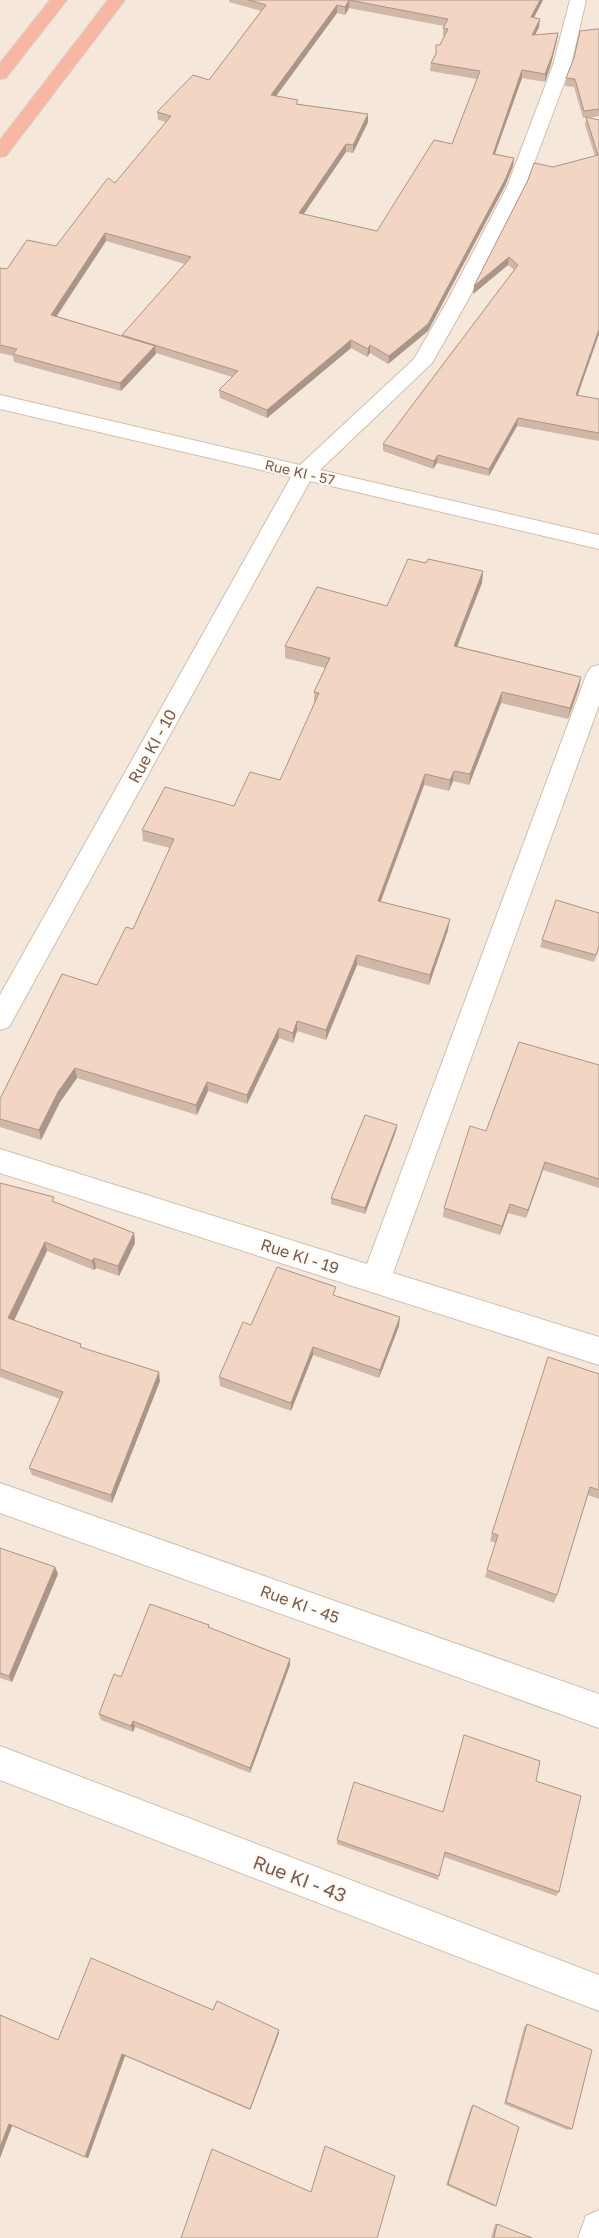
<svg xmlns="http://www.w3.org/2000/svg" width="599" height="2238" font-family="'Golos Text',sans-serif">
	<rect width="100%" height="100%" fill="#fdf6ec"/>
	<rect fill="#f5e8da" x="0" y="0" width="599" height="2238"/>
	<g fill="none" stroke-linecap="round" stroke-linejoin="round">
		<g stroke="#d1beb0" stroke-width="2">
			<g id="minor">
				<path d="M570 0H586L571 65 525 187 469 298 432 363 320 470 599 535V549L310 481 9 1027 0 1030V995L291 477 0 409V395L300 465 414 359 449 298 507 187 553 65Z"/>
				<path d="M599 665V705L393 1273 599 1337V1365L0 1173V1149L367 1264 587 673 591 667Z"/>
				<path d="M0 1483 599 1694V1728L0 1513Z"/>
				<path d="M0 1746 599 1975V2011L0 1780Z"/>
				<path d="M599 2210V2238H578L586 2216Z"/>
			</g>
		</g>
		<g stroke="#dad1cd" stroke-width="2">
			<g id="highway">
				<path d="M50 0H67L6 78 0 79V63Z"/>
				<path d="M108 0H125L6 156 0 157V140Z"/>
			</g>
		</g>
		<use href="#minor" fill="#fff" fill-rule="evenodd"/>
		<use href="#highway" fill="#f7b7a3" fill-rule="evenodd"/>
	</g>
	<g fill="#d1b7a8" fill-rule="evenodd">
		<path d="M229 0H543L534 18 539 27 535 35 558 33 557 40 551 64 545 82 522 78 495 154 514 158 513 166 505 186 428 331 388 364 370 353 367 357 351 348 267 418 220 398 219 390 232 377 156 353 121 391 14 362 13 356 0 353V268L7 269 56 246 115 183 166 122 158 120 157 112 209 80 261 11 229 2ZM349 8 444 26 443 28V36L444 37 431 63 430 71 477 79 452 144 377 231 303 214 346 152 353 153 368 122 298 104 276 96 337 13 345 15ZM106 241 185 264 122 335V336L57 316Z"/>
		<path d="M599 29V116L588 118 599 120V334L577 396 599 399V441L517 426 489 476 437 463 433 469 383 451V444L514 270 508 265 473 294 553 167 595 156 585 125 586 118H583L574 87 565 86 566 78Z"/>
		<path d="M426 563 483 571 482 583 457 646 581 677 579 688 568 719 501 703 469 785 453 781 449 791 424 785 381 901 448 930 429 985 357 965 326 1040 297 1031 293 1043 279 1038 247 1104 208 1091 197 1115 77 1078 60 1102 41 1140 0 1127V1099L97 985 133 929 170 848 143 841 142 830 234 806 280 780 315 703H314V692L325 668 285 658V646L387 606Z"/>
		<path d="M599 913V949L594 962 540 947 542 940Z"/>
		<path d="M599 1065V1188L543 1170 526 1218 508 1213 500 1235 443 1217 444 1208 486 1131Z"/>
		<path d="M397 1125 396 1131 365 1214 331 1204V1198Z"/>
		<path d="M0 1183 55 1203 134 1233 135 1243 119 1276 96 1268 94 1270 47 1251 14 1320 81 1344V1347L160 1381 112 1503 32 1475 29 1468 60 1399 0 1377Z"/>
		<path d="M336 1296 399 1326 379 1378 313 1355 291 1411 220 1386 219 1377 251 1325Z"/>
		<path d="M599 1374V1499L588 1495 557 1595 554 1603 485 1577 496 1543 490 1541 492 1533Z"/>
		<path d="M0 1548 55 1567 58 1574 12 1682 0 1678Z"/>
		<path d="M209 1625 210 1628 290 1659V1665L250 1773 135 1727 133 1732 101 1720 99 1714 121 1677Z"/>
		<path d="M536 1781 559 1892 556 1896 444 1857 438 1880 337 1844V1840L443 1812Z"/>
		<path d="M213 2010 279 2033 250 2110 125 2056 88 2158 12 2126 0 2158V2015L58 2040Z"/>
		<path d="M527 2024 572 2129 568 2130 504 2104 524 2027Z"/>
		<path d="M473 2105 496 2206H493L446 2185 471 2107Z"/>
		<path d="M495 2224H497L532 2238H491Z"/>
	</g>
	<g fill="#aa9588">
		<path d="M349 0V8L345 15V7Z"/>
		<path d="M540 0H543L530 25 531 17Z"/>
		<path d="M337 5V13L271 103V95Z"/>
		<path d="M540 19 539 27 531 43 532 35Z"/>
		<path d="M558 33 557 40 551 64 545 82V74Z"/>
		<path d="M522 70V78L492 162 493 154Z"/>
		<path d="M368 114V122L353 153V145Z"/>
		<path d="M346 144V152L299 221V213Z"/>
		<path d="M514 158 513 166 505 186 428 331 388 364 389 356Z"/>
		<path d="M105 233 106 241 52 323 51 315Z"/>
		<path d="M509 257 508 265 473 294 474 286Z"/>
		<path d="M599 329V334L575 403 576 395Z"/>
		<path d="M351 340V348L267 418V410Z"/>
		<path d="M370 345V353L367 357 368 349Z"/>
		<path d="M155 346 156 354 121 391 120 383Z"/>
		<path d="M518 418 517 426 489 476V469Z"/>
		<path d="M438 455 437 463 433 469 434 461Z"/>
		<path d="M483 571 482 583 453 657 454 646Z"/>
		<path d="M581 677 579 688 568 719 570 708Z"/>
		<path d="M502 692 501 703 469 785 470 774Z"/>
		<path d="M454 771 453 781 449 791 450 780Z"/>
		<path d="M425 774 424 785 377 911 378 901Z"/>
		<path d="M450 919 448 930 429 985 430 975Z"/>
		<path d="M357 955V965L326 1040V1030Z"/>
		<path d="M297 1021V1031L293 1043V1033Z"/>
		<path d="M279 1028V1038L247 1104V1095Z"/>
		<path d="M75 1068 77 1078 60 1102 41 1140 39 1130 58 1092Z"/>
		<path d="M207 1082 208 1091 197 1115 196 1105Z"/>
		<path d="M397 1125 396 1131 365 1214V1208Z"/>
		<path d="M545 1162 543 1170 526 1218 528 1210Z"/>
		<path d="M510 1204 508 1213 500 1235 502 1226Z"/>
		<path d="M134 1233 135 1243 119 1276 118 1266Z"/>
		<path d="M45 1242 47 1251 11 1327 8 1318Z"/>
		<path d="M94 1258 96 1268 94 1270 92 1261Z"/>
		<path d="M400 1317 399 1326 379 1378 380 1370Z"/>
		<path d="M313 1347V1355L291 1411V1403Z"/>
		<path d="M159 1372 160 1381 112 1503 111 1495Z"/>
		<path d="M55 1567 58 1574 12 1682 9 1676Z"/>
		<path d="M290 1659V1665L250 1773V1768Z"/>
		<path d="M133 1721 135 1727 133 1732 131 1726Z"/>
		<path d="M279 2030V2033L250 2110V2109Z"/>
		<path d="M122 2054 125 2056 88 2158 85 2157Z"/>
		<path d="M9 2124 12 2126 0 2158V2147Z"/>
	</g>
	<g fill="#f3d5c3" stroke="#aa9588" fill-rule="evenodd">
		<path d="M249 0H540L531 17 540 19 532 35 558 33 552 56 545 74 522 70 493 154 514 158 506 178 428 324 389 356 370 345 368 349 351 340 267 410 219 390 238 371 122 335 191 257 105 233 51 315 155 346 120 383 13 354 17 349 0 345V268L7 269 27 240 56 246 108 178 115 183 171 116 157 112 193 75 209 80 266 5ZM349 0 448 19 443 28 448 29 440 45H436V54L431 63 480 71 452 144 434 140 377 231 299 213 346 144 353 145 368 114 296 104 298 100 271 95 337 5 345 7Z"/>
		<path d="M597 29H599V109L584 111 575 79 566 78 574 58 580 31Z"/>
		<path d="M586 117 599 120V329L576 395 599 399V433L518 418 489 469 438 455 434 461 383 444 518 265 509 257 474 286 528 180 534 163 553 167 598 155Z"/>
		<path d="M408 559 426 563 428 559 483 571 454 646 581 677 570 708 502 692 470 774 454 771 450 780 425 774 378 901 450 919 430 975 357 955 326 1030 297 1021 293 1033 279 1028 247 1095 207 1082 196 1105 75 1068 58 1092 39 1130 0 1119V1099L62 974 97 985 126 927 133 929 174 839 142 830 165 787 234 806 250 772 280 780 319 693 314 692 330 658 285 646 317 587 387 606Z"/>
		<path d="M556 900 599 913V946L596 955 542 940Z"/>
		<path d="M519 1042 599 1065V1179L545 1162 528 1210 510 1204 502 1226 444 1208 470 1126 486 1131Z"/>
		<path d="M365 1115 397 1125 365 1208 331 1198Z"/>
		<path d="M0 1183 54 1197 52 1201 134 1233 118 1266 94 1258 92 1261 45 1242 8 1318 81 1344 80 1347 159 1372 111 1495 29 1468 63 1392 0 1369Z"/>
		<path d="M277 1267 336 1287 333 1295 400 1317 380 1370 313 1347 291 1403 219 1377 243 1322 251 1325Z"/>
		<path d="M548 1357 599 1374V1490L590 1487 557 1595 487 1570 498 1535 492 1533Z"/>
		<path d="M0 1548 55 1567 9 1676 0 1673Z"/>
		<path d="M150 1604 209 1625 208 1627 290 1659 250 1768 133 1721 131 1726 99 1714 114 1674 121 1677Z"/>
		<path d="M464 1735 540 1761 536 1781 581 1796 559 1892 445 1852 439 1876 337 1840 354 1782 443 1812Z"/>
		<path d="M91 1958 213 2010 217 2001 279 2030 250 2109 122 2054 85 2157 9 2124 0 2147V2015L58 2040Z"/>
		<path d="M527 2024 592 2050 572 2129 506 2102Z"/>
		<path d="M473 2105 519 2127 496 2206 448 2184Z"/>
		<path d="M325 2146 395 2176 377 2238H181L212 2149 311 2192Z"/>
		<path d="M497 2224 532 2238H494Z"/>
	</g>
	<g text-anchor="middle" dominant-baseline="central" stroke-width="4" stroke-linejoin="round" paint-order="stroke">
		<g font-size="14" fill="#7a5c4d" stroke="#fffaf3">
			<text transform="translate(300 472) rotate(13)">Rue KI - 57</text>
		</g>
		<g font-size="16" fill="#7a5c4d" stroke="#fffaf3">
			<text transform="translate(152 746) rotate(-61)">Rue KI - 10</text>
			<text transform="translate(300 1256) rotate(18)">Rue KI - 19</text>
			<text transform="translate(300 1604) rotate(20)">Rue KI - 45</text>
		</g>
		<g font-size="19" fill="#7a5c4d" stroke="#fffaf3">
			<text transform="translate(300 1878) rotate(21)">Rue KI - 43</text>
		</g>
	</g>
</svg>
